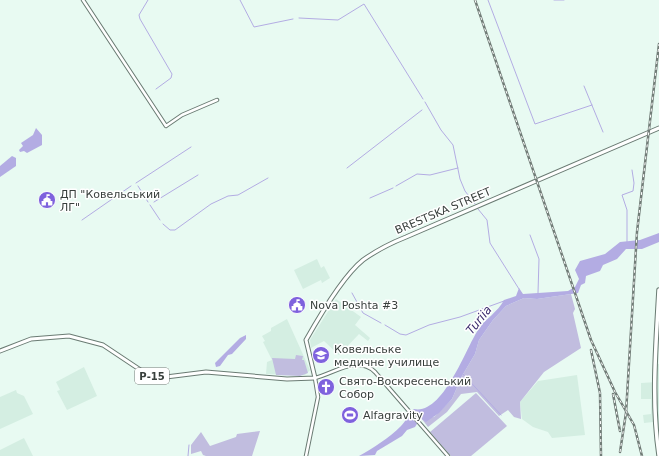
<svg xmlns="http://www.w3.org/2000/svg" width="659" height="456" font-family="'DejaVu Sans',sans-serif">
	<rect width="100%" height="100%" fill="#e8faf2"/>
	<g fill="#d4eee2">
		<path d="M317 259 321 268 324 266 330 278 322 283 321 280 303 289 294 270Z"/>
		<path d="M336 299 361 317 355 325 370 338 368 341 359 334 339 355 324 341 311 348 310 340Z"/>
		<path d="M287 319 310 370 305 375 266 374 267 362 272 360 263 342 265 341 262 336 271 331V328Z"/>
		<path d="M657 364H659V456H657L653 422 644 423 643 415 651 414V399H641V383L657 382Z"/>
		<path d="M84 367 97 396 67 410 57 391 60 390 56 382Z"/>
		<path d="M577 375 585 435 552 438 548 432 533 427 522 419 520 402 538 381Z"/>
		<path d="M16 390 17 393 24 396 33 414 0 429V397Z"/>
		<path d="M24 438 33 456H0V450Z"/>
	</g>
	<g fill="#c1bddf">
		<path d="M571 294 575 309 573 313 581 348 544 372 520 402 521 419 514 417 508 410 499 416 477 392 461 394 447 412 428 427 421 418 434 417 452 399 462 376 475 354 479 340 493 320 506 306 524 298 537 299Z"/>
		<path d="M296 355 303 356 302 360H304L308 373 300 376 276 375 272 358 295 359Z"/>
		<path d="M476 393 507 426 471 456H451L430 432Z"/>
		<path d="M260 431 252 456H206L203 455 201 451 191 454V445L201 432 210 446 236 437 237 434Z"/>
	</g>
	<g fill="#b3ace3">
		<path d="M36 128 42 135V145L27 153 24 151 20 152 19 150 23 146 21 143 33 135Z"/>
		<path d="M12 156 16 158V166L0 177V166Z"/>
		<path d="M659 233V242L642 249H626L617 259 603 265 600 271 586 276 585 283 581 285 578 293 537 299 524 298 506 306 493 320 479 340 475 354 462 376 452 399 439 413 426 422 422 419H420L415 427 407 430 402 436 377 451 375 455 359 456C373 448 389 438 401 426 407 420 407 415 414 409 443 415 465 350 478 330 485 319 498 312 504 300L516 296 519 288 523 294 568 291 575 287 579 279 575 270 580 261 605 254 620 242 640 240Z"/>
		<path d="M246 335V339L232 354 228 355 220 366 216 367 215 363 240 338Z"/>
	</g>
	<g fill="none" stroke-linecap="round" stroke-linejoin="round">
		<g stroke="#b3ace3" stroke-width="1">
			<path d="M148 0 139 15 140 19 172 74 171 78 156 89"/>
			<path d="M240 0 254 27 293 19"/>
			<path d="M488 0 535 124 592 105"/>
			<path d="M554 0H564"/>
			<path d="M299 18 338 20 364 4 423 99"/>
			<path d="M584 86 603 132"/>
			<path d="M425 102 441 130 453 145 460 179 465 191 475 204"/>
			<path d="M347 168 422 110"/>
			<path d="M136 183 191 147"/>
			<path d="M138 186 148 202"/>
			<path d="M396 186 417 174 430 175 458 168"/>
			<path d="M370 198 393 188"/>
			<path d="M154 202 198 175"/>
			<path d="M150 205 160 220"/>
			<path d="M478 209 487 220 490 243 519 289"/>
			<path d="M82 220 131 186"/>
			<path d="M163 224 170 230H175L211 204 228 196 238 195 268 178"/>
			<path d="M530 235 539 259 538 293"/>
			<path d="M627 242V210L622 195 633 191 634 183 632 170"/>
			<path d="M352 293 363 313 381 323"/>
			<path d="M385 325 400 334 406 335 429 325 460 317 504 301"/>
			<path d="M462 373 501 415"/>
			<path d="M188 456 189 445"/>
		</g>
		<g stroke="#6a7b73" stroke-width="4.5">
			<g id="secondary">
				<path d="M83 0 166 126 182 115 217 100"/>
				<path d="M306 456 318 397 315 378C335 373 357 355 375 372L448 456"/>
			</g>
		</g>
		<g stroke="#6a7b73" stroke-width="5">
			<path id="primary" d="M0 351 31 339 69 336 103 345 148 375 158 378 206 372 287 379 315 378 306 340C319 317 343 276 363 260 377 250 391 243 406 237L659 128"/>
		</g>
		<g stroke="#6a7b73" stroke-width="5.5">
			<path id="highway" d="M659 290C656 345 651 400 659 455"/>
		</g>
		<use href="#secondary" stroke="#fff" stroke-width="2.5"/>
		<use href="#primary" stroke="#fff" stroke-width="3"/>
		<use href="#highway" stroke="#fff" stroke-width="3.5"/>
		<g stroke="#717c77" stroke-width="2.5">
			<g id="rail">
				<path d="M475 0 591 340 615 392 634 425 642 456"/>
				<path d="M591 350 600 393 601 456"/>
				<path d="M613 394 620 431"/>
				<path d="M620 452 626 413 637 232 659 44"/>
			</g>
		</g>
		<use href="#rail" stroke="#fff" stroke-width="1" stroke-dasharray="3" stroke-linecap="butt"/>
	</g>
	<defs>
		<g id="civic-disc" transform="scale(0.9)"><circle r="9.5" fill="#7e62dd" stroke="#fff"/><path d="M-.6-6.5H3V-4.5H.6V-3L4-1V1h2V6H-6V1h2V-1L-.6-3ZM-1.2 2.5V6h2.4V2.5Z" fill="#fff"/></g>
		<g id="university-disc" transform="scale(0.9)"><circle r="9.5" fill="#7e62dd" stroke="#fff"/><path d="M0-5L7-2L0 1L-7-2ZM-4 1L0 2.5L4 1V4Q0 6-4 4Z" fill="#fff"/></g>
		<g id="church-disc" transform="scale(0.9)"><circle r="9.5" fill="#7e62dd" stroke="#fff"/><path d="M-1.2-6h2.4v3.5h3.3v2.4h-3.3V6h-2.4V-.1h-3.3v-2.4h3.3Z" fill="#fff"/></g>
		<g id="stadium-disc" transform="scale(0.9)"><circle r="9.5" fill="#7e62dd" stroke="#fff"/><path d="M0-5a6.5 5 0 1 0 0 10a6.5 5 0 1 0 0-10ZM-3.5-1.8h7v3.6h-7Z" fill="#fff"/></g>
	</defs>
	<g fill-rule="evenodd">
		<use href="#civic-disc" x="47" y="200"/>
		<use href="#civic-disc" x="297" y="305"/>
		<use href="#university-disc" x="321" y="355"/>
		<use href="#church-disc" x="326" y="387"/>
		<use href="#stadium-disc" x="350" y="415"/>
	</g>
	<g text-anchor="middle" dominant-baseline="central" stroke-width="3" stroke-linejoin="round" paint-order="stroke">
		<rect fill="#fff" stroke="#747976" stroke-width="1" x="135" y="368" width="34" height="16" rx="3"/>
		<g font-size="10" font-weight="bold" fill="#383f3c">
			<text x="152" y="376">Р-15</text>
		</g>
		<g font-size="11" fill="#383f3c" stroke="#fff" text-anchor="start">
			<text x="60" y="194">ДП "Ковельський<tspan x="60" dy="13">ЛГ"</tspan></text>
			<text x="310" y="305">Nova Poshta #3</text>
			<text x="334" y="349">Ковельське<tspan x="334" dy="13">медичне училище</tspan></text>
			<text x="339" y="381">Свято-Воскресенський<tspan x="339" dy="13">Собор</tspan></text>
			<text x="363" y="415">Alfagravity</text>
		</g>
		<g font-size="11" fill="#383f3c" stroke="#fff">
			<text transform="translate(443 211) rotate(-23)">BRESTSKA STREET</text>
		</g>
		<g font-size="12" font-style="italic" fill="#3d2e6f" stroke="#fff">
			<text transform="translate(479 320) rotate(-51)">Turiia</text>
		</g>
	</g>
</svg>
